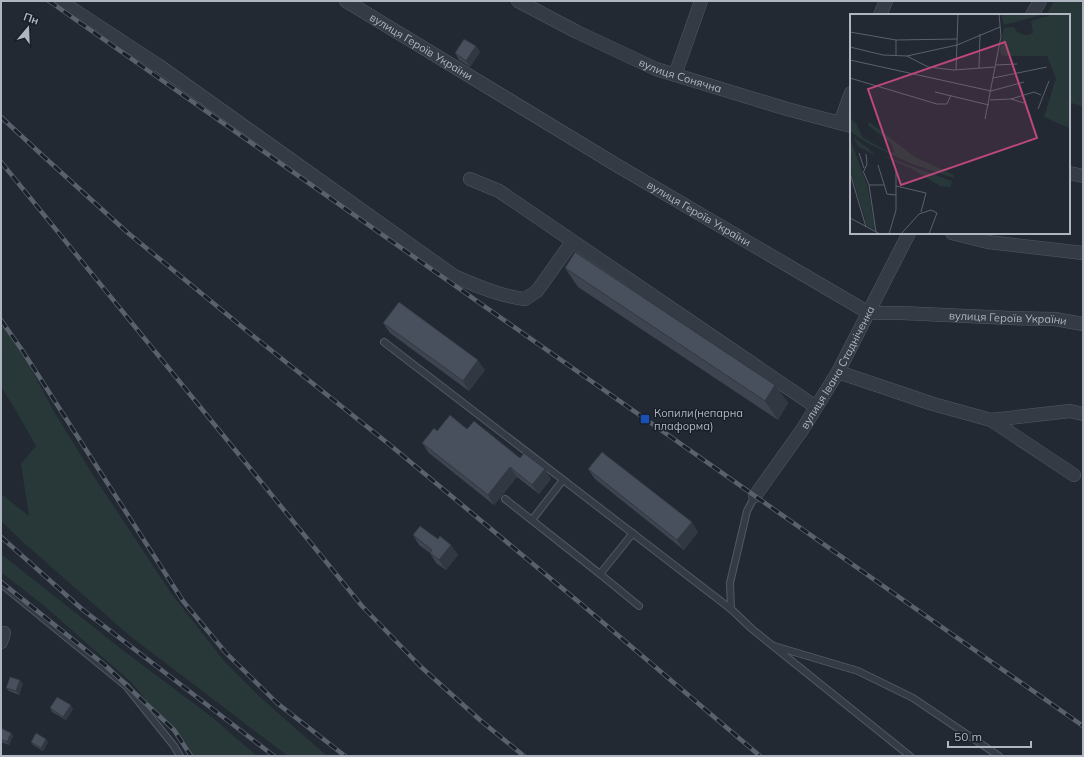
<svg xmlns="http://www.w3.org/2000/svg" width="1084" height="757" font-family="Mulish,sans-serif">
	<rect width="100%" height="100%" fill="#222933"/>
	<g fill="#283838">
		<path d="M1054 1H1083V107L1069 102V15H1046Z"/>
		<path d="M1 320 19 346 53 410 93 475 171 593 224 661 261 698 327 756H288L130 636 24 543 1 521V494L29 516 21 464 36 446 15 409 1 387Z"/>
		<path d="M1 554 129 655 213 718 257 756H193L131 682 42 604 1 572Z"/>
	</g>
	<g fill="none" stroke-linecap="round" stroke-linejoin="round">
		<g stroke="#525962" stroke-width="8">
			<g id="service">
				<path d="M384 342 731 609"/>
				<path d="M755 496 747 511 730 583 731 609 752 629 910 756"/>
				<path d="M505 499 600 574"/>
				<path d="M532 520 563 480"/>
				<path d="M633 533 600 574 639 606"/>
				<path d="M1 584 126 686 174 746 180 756"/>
				<path d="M774 646 858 671 913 698 999 756"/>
			</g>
		</g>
		<g stroke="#525962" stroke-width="14">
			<g id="minor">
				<path d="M60 1 158 65 454 276C477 286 500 296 525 299L537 291 572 242"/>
				<path id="s1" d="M346 1 618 166 869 313H902L1010 318 1055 319 1083 324"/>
				<path id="s2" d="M518 1 577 32 656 69 787 109 851 126"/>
				<path d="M880 15 886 1"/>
				<path d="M1032 15 1040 1"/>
				<path d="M675 75 701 1"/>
				<path d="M840 123 851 93"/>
				<path d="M1069 173 1083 176"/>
				<path d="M470 179 499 191 816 407"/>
				<path d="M952 233 988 242 1083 253"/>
				<path d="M838 372 933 404 991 420 1074 475"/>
				<path d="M991 420 1070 411 1083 414"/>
				<path id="s3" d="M755 496 802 430 838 372 909 233"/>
				<path d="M1 642 4 633"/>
			</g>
		</g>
		<use href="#service" stroke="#353b44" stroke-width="6"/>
		<use href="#minor" stroke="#353b44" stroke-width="13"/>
		<g stroke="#59616d" stroke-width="4.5">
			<g id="rail">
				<path d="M49 1 1083 726"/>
				<path d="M1 117 42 155 128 233 252 335 390 445 580 603 760 756"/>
				<path d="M1 162 362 606 420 666 480 720 524 756"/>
				<path d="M1 320 22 350 183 601 226 653 277 703 345 756"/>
				<path d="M1 537 83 610 274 756"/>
				<path d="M1 582 106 666 174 730 191 756"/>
			</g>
		</g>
		<use href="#rail" stroke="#1a2029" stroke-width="3" stroke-dasharray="9" stroke-linecap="butt"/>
	</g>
	<g fill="#3e4550">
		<path d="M476 46 480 52 470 67 459 60 455 53Z"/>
		<path d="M565 268 775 385 788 403 778 420 578 287Z"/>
		<path d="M383 323 485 370 469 391 390 333Z"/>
		<path d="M467 429 520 458 551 479 539 494 517 477 494 505 429 453 422 443 437 431Z"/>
		<path d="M588 469 698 532 684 550 595 479Z"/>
		<path d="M413 535 438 539 451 545 458 555 446 570 436 563 430 553 419 545Z"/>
		<path d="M23 683 19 695 9 691 6 688Z"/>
		<path d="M50 708 73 709 66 720 52 712Z"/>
		<path d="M1 728 11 733 13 736 9 745 1 742Z"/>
		<path d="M46 739 48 742 43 751 33 745 31 742Z"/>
	</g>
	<g fill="#323841">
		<path d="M476 46 480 52 470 67 466 61Z"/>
		<path d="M478 360 485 370 469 391 463 381Z"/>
		<path d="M775 385 788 403 778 420 765 401Z"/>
		<path d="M510 467 517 477 494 505 488 495Z"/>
		<path d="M545 469 551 479 539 494 532 485Z"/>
		<path d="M692 522 698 532 684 550 677 540Z"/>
		<path d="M451 545 458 555 446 570 439 560Z"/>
		<path d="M20 680 23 683 19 695 16 691Z"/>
		<path d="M71 705 73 709 66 720 63 717Z"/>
		<path d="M11 733 13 736 9 745 7 742Z"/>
		<path d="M46 739 48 742 43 751 41 748Z"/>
	</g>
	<g fill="#48505d" stroke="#323841">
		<path d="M464 39 476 46 466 61 455 53Z"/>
		<path d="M575 252 775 385 765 401 565 268Z"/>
		<path d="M399 302 478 360 463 381 383 323Z"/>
		<path d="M450 415 467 429 474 421 520 458 524 453 545 469 532 485 510 467 488 495 422 443 434 428 437 431Z"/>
		<path d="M602 452 692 522 677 540 588 469Z"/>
		<path d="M420 526 438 539 440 536 451 545 439 560 430 553 432 550 413 535Z"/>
		<path d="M10 677 20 680 16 691 6 688Z"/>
		<path d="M57 697 71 705 63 717 50 708Z"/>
		<path d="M1 728 11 733 7 742 1 739Z"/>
		<path d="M36 733 46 739 41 748 31 742Z"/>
	</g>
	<rect fill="#1a4fb4" stroke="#1a2029" stroke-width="1.5" x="640" y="414" width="10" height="10" rx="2"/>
	<g text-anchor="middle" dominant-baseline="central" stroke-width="3" stroke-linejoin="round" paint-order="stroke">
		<g font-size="11" fill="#afb6c1" stroke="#1a2029">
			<text stroke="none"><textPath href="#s1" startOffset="88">вулиця Героїв України</textPath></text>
			<text stroke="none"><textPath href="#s2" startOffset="179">вулиця Сонячна</textPath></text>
			<text stroke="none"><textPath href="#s1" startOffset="412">вулиця Героїв України</textPath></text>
			<text stroke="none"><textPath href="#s1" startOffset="748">вулиця Героїв України</textPath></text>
			<text stroke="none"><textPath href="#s3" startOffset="153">вулиця Івана Стадніченка</textPath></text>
		</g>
		<g font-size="11" fill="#afb6c1" stroke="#1a2029" text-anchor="start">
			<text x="654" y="413">Копили(непарна<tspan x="654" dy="13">плаформа)</tspan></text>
		</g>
	</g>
	<g transform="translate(850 14)">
		<rect width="220" height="220" fill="#222933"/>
		<path d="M151 0H194L154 11ZM205 0H220L219 114 194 103 206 64 197 42H155L151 41 150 36 154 14 164 13 168 19 177 21 183 19 181 7ZM0 104 6 109 12 123 33 135 44 139 42 130 18 111 19 108 65 143 104 161V164L62 150 17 129 0 117ZM3 123 19 135 26 142 8 132ZM0 124 18 174 25 216 17 212 0 155ZM29 140 102 167 100 173 90 172 64 156Z" fill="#283838"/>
		<path fill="none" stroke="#5a616c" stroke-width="1" d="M0 18 46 26 107 25M0 33 33 41 57 42 107 31 150 13M46 42V26M57 42 78 53 104 56 145 53M0 46 141 77 174 68M145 51 167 50M129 54 130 20M106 56 108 0M0 64 87 90H97L101 81M143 64 197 53M85 78 139 91M161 85 184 78 191 81M140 86 161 85 174 89M188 95 199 67M135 105 151 22 149 0M9 139 14 154M28 151 37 180 46 181M13 157 19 171 26 218M14 157 17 150 16 140M0 159 16 213M19 171H34M46 172 76 179 71 198M0 204 30 220M39 220 46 196V155M51 220 69 200 81 196 87 199 79 220"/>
		<path fill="#bc477a" fill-opacity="0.15" stroke="#bc477a" stroke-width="2" d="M155 28 187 124 51 171 18 75Z"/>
		<rect width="220" height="220" fill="none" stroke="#afb6c1" stroke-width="2"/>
	</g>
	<rect width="1084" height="757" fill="none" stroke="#afb6c1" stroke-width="4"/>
	<g transform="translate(28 28) rotate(19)" stroke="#1a2029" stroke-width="3" paint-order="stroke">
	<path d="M0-3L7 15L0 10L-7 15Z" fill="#afb6c1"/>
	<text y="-6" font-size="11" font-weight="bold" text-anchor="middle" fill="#afb6c1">Пн</text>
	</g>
	<path d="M948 741v6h83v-6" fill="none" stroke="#afb6c1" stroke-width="2"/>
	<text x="954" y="741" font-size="12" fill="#afb6c1" stroke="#1a2029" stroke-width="3" paint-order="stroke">50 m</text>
</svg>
